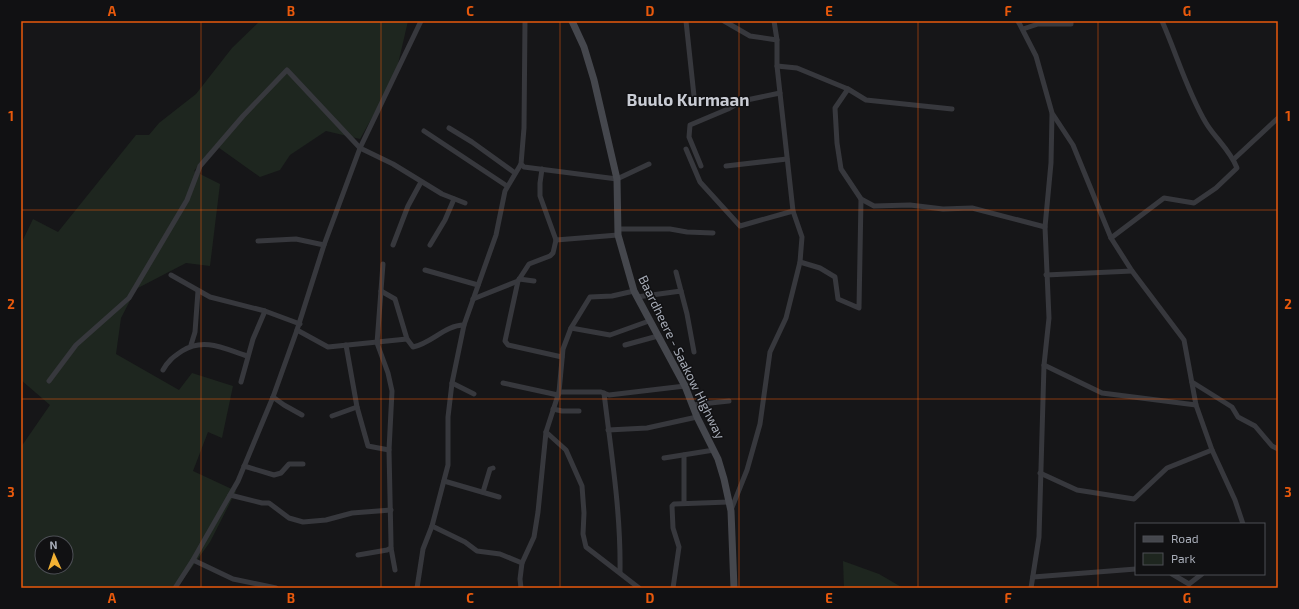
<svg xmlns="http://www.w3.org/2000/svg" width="1299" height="609" font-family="'Exo 2',sans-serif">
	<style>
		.green { fill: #1e261f; fill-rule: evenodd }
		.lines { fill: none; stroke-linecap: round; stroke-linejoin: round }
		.street { stroke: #37383d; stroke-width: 5 }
		.secondary { stroke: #45474d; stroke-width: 7 }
		.grid { fill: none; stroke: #e8590c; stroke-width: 1; stroke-opacity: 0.55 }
		.labels { text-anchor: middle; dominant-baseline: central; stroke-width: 3; stroke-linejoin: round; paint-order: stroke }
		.street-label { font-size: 13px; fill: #a8adb8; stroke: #111113 }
		.district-label { font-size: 17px; font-weight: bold; fill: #c9ccd4; stroke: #111113 }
		.neatline { fill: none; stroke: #e8590c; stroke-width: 1.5 }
		.grid-label { font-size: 13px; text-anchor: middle; font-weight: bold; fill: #e8590c }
	</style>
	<rect width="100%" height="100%" fill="#161618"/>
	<!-- green -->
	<g class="green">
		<path d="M260,21H408L395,77L360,139L326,131L290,155L280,170L260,177L215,145L194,171L220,184L210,266L186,263L136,289L121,318L116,354L179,390L192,373L233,386L222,438L208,432L193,471L236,491L210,542L177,588H21V447L50,405L21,380V244L33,219L58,232L136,135H149L159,123L196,94L232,48ZM42,543H66V567H42Z"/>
		<polygon points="843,561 879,574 903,588 844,588"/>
	</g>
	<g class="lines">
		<!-- street -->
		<g class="street">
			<polyline points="525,21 524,128 521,164 524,167 617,179 649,164"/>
			<polyline points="686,21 694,96"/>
			<polyline points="724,21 750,36 777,40"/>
			<polyline points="1018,21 1036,56 1052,113 1073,145 1111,238 1132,271 1184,340 1196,405 1212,450 1167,468 1134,499 1077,490 1040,473"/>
			<polyline points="1023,29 1038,24 1071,24 1071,21"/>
			<polyline points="777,66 797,68 848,89 866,100 952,109"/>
			<polyline points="449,128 472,142 515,173"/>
			<polyline points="424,131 507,186"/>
			<polyline points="686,149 700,182 740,226 793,211"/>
			<polyline points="1234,159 1278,118"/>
			<polyline points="701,166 689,137 690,125 728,109 742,101 780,93"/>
			<polyline points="726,166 787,159"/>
			<polyline points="861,199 874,206 910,205 943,209 972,208 1045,227"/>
			<polyline points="618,229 670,229 687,232 713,233"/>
			<path d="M1111,238L1164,198L1194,203L1216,188L1237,168C1230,150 1215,138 1206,123C1187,91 1177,55 1162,21"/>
			<polyline points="556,240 618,235"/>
			<polyline points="258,241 296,239 324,245"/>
			<polyline points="393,245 408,206 421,182"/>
			<polyline points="430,245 445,220 454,199"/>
			<polyline points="800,262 820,268 835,277 838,299 859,308 861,199 841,169 837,143 835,108 848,89"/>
			<polyline points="425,270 478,285"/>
			<polyline points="676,272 681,291"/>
			<polyline points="171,275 210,297 265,311 300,324"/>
			<polyline points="1046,275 1132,271"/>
			<polyline points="519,279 534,281"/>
			<polyline points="518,281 505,341 508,345 562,357"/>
			<polyline points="381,291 395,299 407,339"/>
			<polyline points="637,297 681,291 687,314 694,352"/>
			<polyline points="473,299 518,281 529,264 550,256 553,253 556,240 540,196 540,183 542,169"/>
			<polyline points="571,328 610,335 649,321"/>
			<path d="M297,330L328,347L407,339L413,347C432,343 445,325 464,325"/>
			<polyline points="191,345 195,332 198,291"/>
			<polyline points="346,345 357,407 368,446 389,450"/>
			<polyline points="625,345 658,336"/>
			<polyline points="1044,365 1102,393 1196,405"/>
			<path d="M163,370C168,361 173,357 182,351C204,337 225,349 247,356"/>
			<polyline points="49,381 76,345 129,298 187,200 200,166 243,116 287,70 360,148 393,164 442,194 465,203"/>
			<polyline points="241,382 253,339 265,311"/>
			<polyline points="1192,382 1232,407 1238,417 1255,426 1272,446 1278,449"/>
			<polyline points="452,383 474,394"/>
			<polyline points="503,383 558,395"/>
			<polyline points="559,392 601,392 609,395 685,386"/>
			<path d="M604,393C611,452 621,512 620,572"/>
			<polyline points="273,397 284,405 302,415"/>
			<polyline points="692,405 729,401"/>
			<polyline points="553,409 562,411 579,411"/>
			<polyline points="332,416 357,407"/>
			<polyline points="608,430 647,428 697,417"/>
			<polyline points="546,432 566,450 582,486 584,513 583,534 586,547 639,588"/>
			<polyline points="1212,450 1235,500 1243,524"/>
			<polyline points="684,455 684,503"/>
			<polyline points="664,458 714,450"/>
			<polyline points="244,466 274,475 281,473 289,464 303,464"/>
			<polyline points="444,481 499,497"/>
			<polyline points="483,492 490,469 493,468"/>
			<polyline points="230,495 262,503 269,503 289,518 303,522 326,520 352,513 391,510"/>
			<polyline points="731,510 747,470 760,424 770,352 786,318 800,262 802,237 793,211 777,66 777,40 774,21"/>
			<polyline points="432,526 465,542 477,551 500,554 522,563"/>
			<polyline points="391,548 395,570"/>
			<polyline points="358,555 387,550 391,548 391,543 389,450 392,391 388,373 377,343 383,264"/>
			<polyline points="193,560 233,579 276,588"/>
			<polyline points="1172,574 1189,584 1202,574"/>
			<polyline points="1033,577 1136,569"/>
			<polyline points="175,588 193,560 238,481 273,397 297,330 324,245 360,148 421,21"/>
			<polyline points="417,588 423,549 432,526 448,465 448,417 452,383 464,325 496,235 505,191 521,164"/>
			<polyline points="521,588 520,579 522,563 534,537 538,512 546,432 559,392 563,349 571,328 590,297 612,296 634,291"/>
			<polyline points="673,588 679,547 673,528 672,506 674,504 729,502"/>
			<polyline points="1031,588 1039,537 1044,365 1049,318 1045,227 1051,163 1052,114"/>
		</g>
		<!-- secondary -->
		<polyline class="secondary" points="572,21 584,47 594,80 617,179 618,235 634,291 685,386 697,417 718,459 724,479 731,511 734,588"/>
	</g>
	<!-- grid -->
	<path class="grid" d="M201,21V588M381,21V588M560,21V588M739,21V588M918,21V588M1098,21V588M21,210H1278M21,399H1278"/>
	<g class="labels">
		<!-- street labels -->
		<g class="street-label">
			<text transform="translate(682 357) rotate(64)">Baardheere - Saakow Highway</text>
		</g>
		<!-- district labels -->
		<g class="district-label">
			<text x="688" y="99">Buulo Kurmaan</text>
		</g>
	</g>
	<!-- border -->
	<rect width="1299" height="609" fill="none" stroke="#111113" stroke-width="44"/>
	<!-- legend -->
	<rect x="1135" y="523" width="130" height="52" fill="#111113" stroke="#4d4f55"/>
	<rect x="1143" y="536" width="20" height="6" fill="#45474d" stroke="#4d4f55"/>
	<text x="1171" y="543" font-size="12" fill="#a8adb8">Road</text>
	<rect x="1143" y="553" width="20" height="12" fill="#1e261f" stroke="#4d4f55"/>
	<text x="1171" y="563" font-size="12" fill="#a8adb8">Park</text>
	<!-- north arrow -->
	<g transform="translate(54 555) rotate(357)"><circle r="19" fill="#111113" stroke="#4d4f55"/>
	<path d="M0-3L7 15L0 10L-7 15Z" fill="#f2b134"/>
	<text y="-6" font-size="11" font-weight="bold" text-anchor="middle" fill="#a8adb8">N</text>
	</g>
	<rect x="22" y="22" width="1255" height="565" class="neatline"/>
	<g class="grid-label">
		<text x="112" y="16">A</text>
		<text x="291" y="16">B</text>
		<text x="470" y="16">C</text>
		<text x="650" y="16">D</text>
		<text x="829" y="16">E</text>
		<text x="1008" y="16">F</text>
		<text x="1187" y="16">G</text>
		<text x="11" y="121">1</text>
		<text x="1288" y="121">1</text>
		<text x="11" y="309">2</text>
		<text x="1288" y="309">2</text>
		<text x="11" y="497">3</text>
		<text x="1288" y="497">3</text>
		<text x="112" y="603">A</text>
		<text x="291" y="603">B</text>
		<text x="470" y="603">C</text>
		<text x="650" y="603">D</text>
		<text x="829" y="603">E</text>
		<text x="1008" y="603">F</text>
		<text x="1187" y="603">G</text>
	</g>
</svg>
